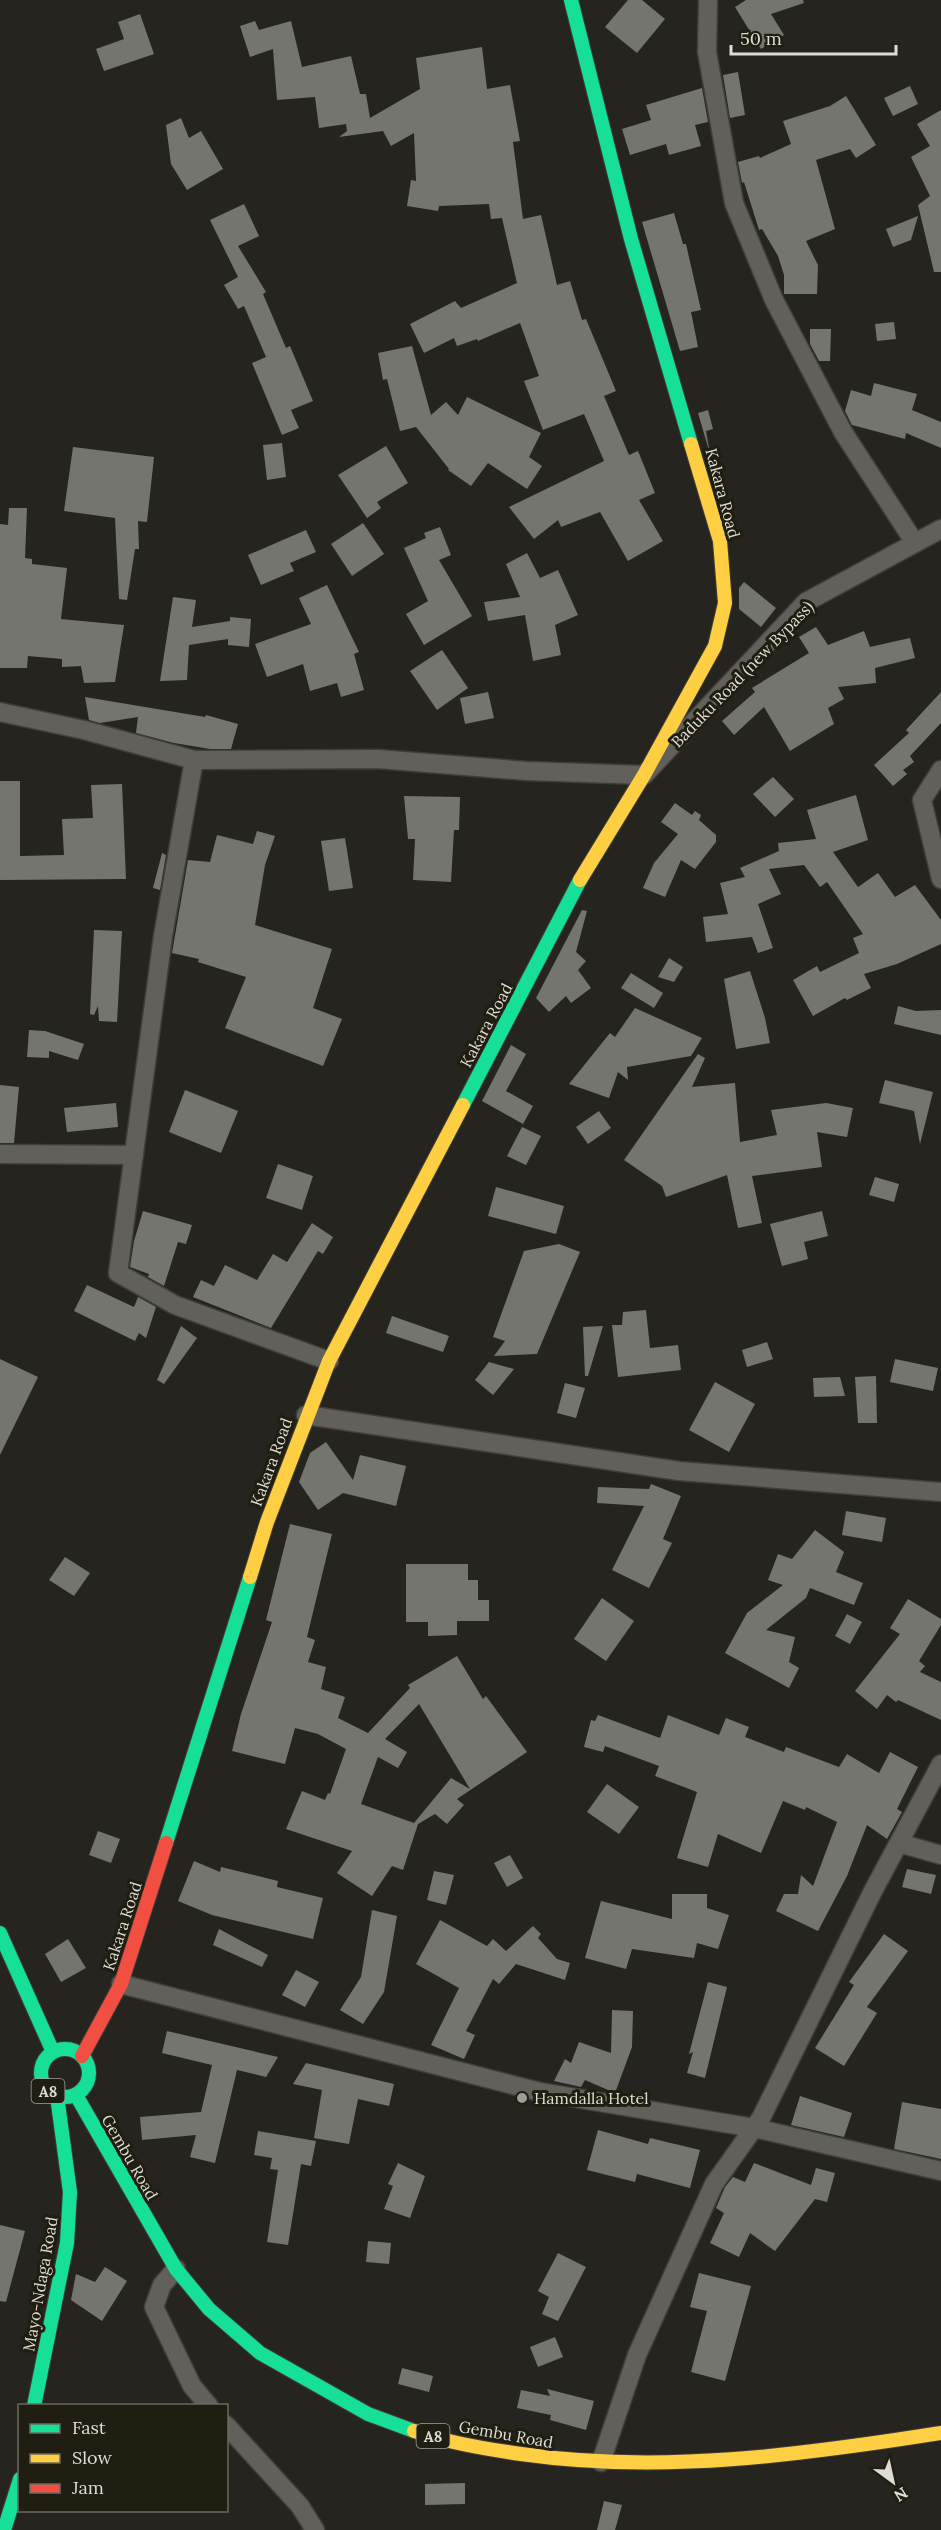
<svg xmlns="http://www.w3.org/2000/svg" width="941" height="2530" font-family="Lora,serif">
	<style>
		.building { fill: #75756f; fill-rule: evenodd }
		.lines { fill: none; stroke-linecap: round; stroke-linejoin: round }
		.street-casing { stroke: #403e39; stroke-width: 21 }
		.fast-casing { stroke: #403e39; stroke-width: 16 }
		.slow-casing { stroke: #403e39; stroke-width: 16 }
		.jam-casing { stroke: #403e39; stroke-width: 16 }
		.street { stroke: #61605a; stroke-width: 18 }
		.fast { stroke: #16e098; stroke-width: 14 }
		.slow { stroke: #ffcf43; stroke-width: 14 }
		.jam { stroke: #f24e42; stroke-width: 14 }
		.poi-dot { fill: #9e9c94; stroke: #201d11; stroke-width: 2 }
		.labels { text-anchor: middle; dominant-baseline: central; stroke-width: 6; stroke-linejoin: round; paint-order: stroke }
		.shield { fill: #201d11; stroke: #a5a39a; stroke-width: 1.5 }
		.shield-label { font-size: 15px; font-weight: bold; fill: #dedcd4 }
		.street-label { font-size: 16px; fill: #dedcd4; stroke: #201d11 }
		.poi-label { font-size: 16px; fill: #dedcd4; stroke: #201d11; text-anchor: start }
	</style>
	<rect width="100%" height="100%" fill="#26241e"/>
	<!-- building -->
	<g class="building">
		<polygon points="628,0 642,0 665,19 637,53 605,27"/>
		<polygon points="746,0 803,0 804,3 771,14 784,35 761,49 735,7"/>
		<polygon points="140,14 154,54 104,71 96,49 124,39 118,22"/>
		<polygon points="255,21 259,30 291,21 302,67 351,56 360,94 366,94 370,118 420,89 416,58 482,47 487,89 510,85 520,141 513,142 523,219 541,215 557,285 570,281 582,320 586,319 616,391 604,396 629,455 638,451 655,493 639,500 663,541 628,561 600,512 561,527 558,520 534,539 509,507 604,461 584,414 543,430 524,381 539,376 520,323 478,341 477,339 457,346 454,338 424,353 410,324 455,301 461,308 517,283 502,218 491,219 489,204 439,206 438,211 407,206 411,180 416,181 414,133 391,146 383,131 339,137 347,131 346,124 319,128 315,97 277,100 273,49 250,57 240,26"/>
		<polygon points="738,72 745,115 730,118 723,75"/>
		<polygon points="910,86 918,104 893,116 884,98"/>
		<polygon points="702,88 708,122 695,125 701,146 669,155 666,144 630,155 622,129 651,120 646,105"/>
		<polygon points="846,96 876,145 856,158 850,149 816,160 835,229 806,241 818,265 817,294 784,294 784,275 778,256 762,229 759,230 744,182 742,183 738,162 759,156 760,158 791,144 783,121 830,106"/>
		<polygon points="941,110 941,272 934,272 918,205 930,196 911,157 930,146 917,124"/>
		<polygon points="181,118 189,138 201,131 223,169 187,190 171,164 166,125"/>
		<polygon points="244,204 259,236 238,246 266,292 263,294 286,348 290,346 313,401 291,410 299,428 282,435 252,363 266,357 244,306 238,309 224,285 238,277 210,220"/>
		<polygon points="674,213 683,244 686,244 701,310 691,312 698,347 680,351 642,222"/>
		<polygon points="918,216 911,240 893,247 886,229"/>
		<polygon points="894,322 896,339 877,341 875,324"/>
		<polygon points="810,329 831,329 830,361 819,361 810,344"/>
		<polygon points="412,346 431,415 446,402 458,415 467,397 541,433 529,457 542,466 527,489 488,463 471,486 448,470 449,469 416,427 400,431 387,379 383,380 378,353"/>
		<polygon points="874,383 917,394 912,410 941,422 941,448 906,433 905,439 852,425 845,411 851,390 871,396"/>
		<polygon points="708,410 713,429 706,431 710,454 698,413"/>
		<polygon points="282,443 286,477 267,480 263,445"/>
		<polygon points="386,446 408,483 377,502 381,508 367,518 338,475"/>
		<polygon points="73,447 154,457 147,522 138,521 139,549 135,549 127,600 119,599 115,518 64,511"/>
		<polygon points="9,508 27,508 25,558 32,559 32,564 67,568 61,619 124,625 115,682 84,683 81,666 62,667 62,659 28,656 27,668 0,668 0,524 8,525"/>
		<polygon points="363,523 384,554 352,576 331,544"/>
		<polygon points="440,527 451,555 439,560 472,616 424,645 406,614 428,601 404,548 426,538 424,533"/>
		<polygon points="306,530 316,552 290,563 294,571 261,585 248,555"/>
		<polygon points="527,553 540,578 558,570 578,615 555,625 561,655 533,661 525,615 488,621 484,602 520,597 506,564"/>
		<polygon points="744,582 776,608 761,627 739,609 739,588"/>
		<polygon points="327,585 359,652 354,654 364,690 341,697 337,683 310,691 303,664 267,677 255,644 311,624 299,598"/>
		<polygon points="173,597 196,600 192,627 230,621 230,617 251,619 249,647 228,645 228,639 189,645 187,680 160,681"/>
		<polygon points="816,627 828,645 864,631 870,647 910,638 915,658 875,668 876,683 838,687 844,699 828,708 834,724 790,751 764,707 734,735 722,721 755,692 752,688 809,653 799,637"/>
		<polygon points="442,650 468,688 437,710 410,671"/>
		<polygon points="488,692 494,718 465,724 460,698"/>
		<polygon points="941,692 941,723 910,756 914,762 903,770 907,774 893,786 874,765 909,733 906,730"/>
		<polygon points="85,697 205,717 206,715 238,724 231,749 210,749 174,743 136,733 138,717 100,723 89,720"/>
		<polygon points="773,777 794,799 775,817 753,794"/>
		<polygon points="0,781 20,781 20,856 64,855 62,819 93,818 91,785 122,784 126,879 0,880"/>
		<polygon points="856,795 868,840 833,852 858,887 878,873 895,897 915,885 941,920 941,944 897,964 864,974 871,988 847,1000 845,998 813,1016 793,980 817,966 820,972 859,953 853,938 863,934 827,882 820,887 804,865 769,869 781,894 758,904 773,948 758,953 752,937 706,942 703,917 728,914 720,883 745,877 740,868 779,851 778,843 816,839 807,810"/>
		<polygon points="404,796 460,797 459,830 454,830 451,882 413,880 415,839 408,839"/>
		<polygon points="675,803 692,815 695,811 701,815 699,820 716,835 716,842 695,869 681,860 665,897 643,888 654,863 678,834 661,822"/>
		<polygon points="257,831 275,836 265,865 255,925 332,949 313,1008 342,1019 323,1066 225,1028 246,977 198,962 199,959 172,953 188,860 210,862 217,835 253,844"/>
		<polygon points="345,838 353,888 329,891 321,841"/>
		<polygon points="162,853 166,855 160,890 153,888"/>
		<polygon points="582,910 587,911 576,952 586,961 578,970 591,988 571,1003 566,996 549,1012 536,998"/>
		<polygon points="94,930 122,931 117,1022 99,1021 98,1006 94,1015 90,1014"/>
		<polygon points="669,958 683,967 674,982 658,977"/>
		<polygon points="750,971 765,1018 770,1043 736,1049 724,979"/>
		<polygon points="631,973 663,993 654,1008 621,988"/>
		<polygon points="898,1006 916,1011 941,1010 941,1035 894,1024"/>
		<polygon points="635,1008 702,1038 691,1056 627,1067 628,1080 618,1072 609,1098 569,1084 610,1033 615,1037"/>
		<polygon points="29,1030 45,1031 84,1044 78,1060 49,1051 49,1058 27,1057"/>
		<polygon points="511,1045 526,1054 506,1091 533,1106 523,1124 482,1101"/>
		<polygon points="698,1054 705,1058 692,1087 735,1083 740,1142 777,1135 771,1110 826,1103 853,1108 847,1137 817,1132 822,1167 752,1176 762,1223 738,1228 727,1175 666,1197 662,1186 624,1160"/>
		<polygon points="885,1080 933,1092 920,1144 914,1111 879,1103"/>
		<polygon points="0,1085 19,1087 14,1143 0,1143"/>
		<polygon points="185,1090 238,1111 221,1153 169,1132"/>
		<polygon points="116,1103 118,1127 67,1132 64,1108"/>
		<polygon points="599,1111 611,1128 588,1144 576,1127"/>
		<polygon points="522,1127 541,1136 526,1165 507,1156"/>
		<polygon points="278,1164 313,1176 302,1210 266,1198"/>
		<polygon points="875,1177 899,1184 894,1202 869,1195"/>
		<polygon points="496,1187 564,1206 556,1234 488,1216"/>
		<polygon points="143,1211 192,1225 186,1244 178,1242 164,1286 148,1277 149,1274 130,1267 134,1241"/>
		<polygon points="822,1211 828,1236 804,1242 808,1259 782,1266 770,1224"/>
		<polygon points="312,1223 333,1237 323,1254 318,1251 271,1328 193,1297 201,1280 214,1286 225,1265 257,1280 273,1254 287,1262"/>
		<polygon points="559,1244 580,1252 537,1354 494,1356 505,1341 493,1337 524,1251"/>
		<polygon points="87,1285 134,1307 138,1297 156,1307 146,1338 139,1333 135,1341 74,1311"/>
		<polygon points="646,1310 650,1348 678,1345 681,1370 618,1377 612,1325 622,1325 623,1312"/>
		<polygon points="392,1316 449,1336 443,1352 386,1333"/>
		<polygon points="181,1326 197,1338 164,1384 157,1380"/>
		<polygon points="603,1326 588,1376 585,1376 583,1327"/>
		<polygon points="767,1342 773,1359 747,1367 742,1350"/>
		<polygon points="0,1359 38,1377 0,1455"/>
		<polygon points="895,1359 938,1368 933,1391 890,1382"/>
		<polygon points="489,1362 514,1369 493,1395 475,1380"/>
		<polygon points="876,1376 877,1423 858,1423 855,1377"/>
		<polygon points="840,1377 845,1396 814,1397 813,1378"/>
		<polygon points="715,1382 755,1404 729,1452 689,1430"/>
		<polygon points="565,1383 585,1388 576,1418 557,1413"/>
		<polygon points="326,1442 353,1480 360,1455 406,1466 396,1506 343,1493 318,1510 299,1482 310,1453"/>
		<polygon points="651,1484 681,1496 663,1539 672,1543 649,1588 612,1570 644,1506 597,1503 598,1487 649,1489"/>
		<polygon points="846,1511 886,1518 882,1542 842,1535"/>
		<path d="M290,1524L332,1534L307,1637L315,1640L308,1662L326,1667L321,1689L345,1697L338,1718L368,1733L410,1688L408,1685L457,1656L483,1699L486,1696L527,1752L457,1799L464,1805L447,1824L435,1814L418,1824L403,1870L392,1866L372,1896L337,1873L352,1851L286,1829L302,1791L325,1800L328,1793L330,1794L346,1749L318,1734L295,1728L285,1764L232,1751L241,1714L272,1622L266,1620ZM419,1704L470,1789L451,1778L414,1823L361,1804L378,1757L398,1768L407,1752L385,1739Z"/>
		<polygon points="815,1530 844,1552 836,1572 863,1583 854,1605 810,1588 806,1598 766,1630 795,1637 789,1662 799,1668 789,1688 725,1653 747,1613 783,1585 768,1580 778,1554 792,1559"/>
		<polygon points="65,1557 90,1573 74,1596 49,1580"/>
		<polygon points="406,1564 468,1564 468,1580 478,1580 478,1600 489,1600 489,1621 457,1621 457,1635 428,1636 428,1622 406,1622"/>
		<polygon points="602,1598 634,1621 606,1661 574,1639"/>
		<polygon points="908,1599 941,1619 941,1625 919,1661 925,1666 920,1672 941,1682 941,1720 898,1700 896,1702 887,1695 877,1709 855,1691 900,1634 890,1628"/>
		<polygon points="847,1614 862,1622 850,1644 835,1636"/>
		<polygon points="598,1715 660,1738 668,1715 719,1735 726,1718 749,1727 745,1737 784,1752 786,1747 839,1767 847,1754 879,1773 890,1752 918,1767 897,1809 902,1812 887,1839 867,1825 847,1876 818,1931 776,1911 784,1894 798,1894 801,1875 813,1886 837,1822 806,1807 805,1810 783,1801 761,1853 718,1834 708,1867 677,1858 697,1792 655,1776 659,1766 605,1746 603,1752 584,1747 591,1720 595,1721"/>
		<polygon points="607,1784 639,1807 619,1834 587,1812"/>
		<polygon points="98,1831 120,1839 111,1863 89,1855"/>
		<polygon points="510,1855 523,1878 507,1887 494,1863"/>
		<polygon points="194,1861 220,1872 221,1867 278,1881 277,1887 323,1898 313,1939 212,1915 178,1901"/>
		<polygon points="907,1869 936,1875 931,1894 902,1887"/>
		<polygon points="434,1871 454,1875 446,1905 427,1900"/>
		<polygon points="672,1894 707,1894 707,1908 729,1915 718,1949 697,1943 694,1958 632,1949 626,1969 585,1958 601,1901 672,1919"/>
		<polygon points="372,1910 397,1916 384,1992 363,2024 340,2010 361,1977"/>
		<polygon points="440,1920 487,1946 493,1939 506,1951 533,1926 541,1934 538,1938 557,1959 570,1963 565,1980 516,1964 499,1984 493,1979 466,2031 475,2035 464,2059 431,2045 459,1988 416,1964"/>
		<polygon points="219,1929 268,1955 262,1967 213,1945"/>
		<polygon points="884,1934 908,1951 867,2007 877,2013 844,2066 815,2048 854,1985 849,1982"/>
		<polygon points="68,1939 86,1968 61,1982 45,1954"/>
		<polygon points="296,1970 319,1982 305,2007 282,1995"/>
		<polygon points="708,1982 727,1987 705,2078 687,2073 693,2052 689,2054"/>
		<polygon points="612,2010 633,2011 632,2047 615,2093 585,2080 581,2087 554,2081 565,2059 571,2063 579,2042 611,2053"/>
		<polygon points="167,2031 278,2057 266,2077 237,2070 215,2163 190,2157 196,2135 142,2140 140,2117 201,2112 212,2065 162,2053"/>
		<polygon points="306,2063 394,2084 389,2106 358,2099 349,2144 314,2138 322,2090 293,2084"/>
		<polygon points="800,2096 852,2113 844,2137 791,2125"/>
		<polygon points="902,2102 941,2109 941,2159 894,2149"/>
		<polygon points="598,2130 648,2144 650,2138 700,2150 690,2188 637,2174 635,2182 587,2170"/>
		<polygon points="258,2131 316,2141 311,2166 301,2164 288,2245 267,2242 278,2170 270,2169 272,2158 254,2155"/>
		<polygon points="398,2163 425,2176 410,2218 384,2209 393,2186 388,2184"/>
		<polygon points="754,2163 811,2185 816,2168 835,2173 827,2202 815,2199 775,2251 750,2233 739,2257 710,2243 724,2213 716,2208 725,2187 733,2177 745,2182"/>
		<polygon points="0,2225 25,2231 6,2302 0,2301"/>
		<polygon points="368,2241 391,2243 389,2264 366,2262"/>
		<polygon points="558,2253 586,2267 558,2321 542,2314 549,2297 538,2291"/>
		<polygon points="105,2267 127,2281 102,2321 71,2300 76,2274 95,2282"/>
		<polygon points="699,2273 751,2286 725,2381 691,2372 707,2311 690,2307"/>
		<polygon points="555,2337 563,2357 538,2367 530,2347"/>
		<polygon points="402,2368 433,2376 429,2392 398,2384"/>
		<polygon points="547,2389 594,2401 586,2430 550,2420 551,2415 517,2408 521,2390 550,2396"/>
		<polygon points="465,2483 465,2504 425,2505 425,2484"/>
		<polygon points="604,2501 622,2505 615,2530 597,2530"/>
	</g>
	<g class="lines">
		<!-- street casing -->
		<g class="street-casing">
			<g id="street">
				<polyline points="708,0 707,52 734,203 774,300 843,432 915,543"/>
				<polyline points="0,712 84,730 194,760 378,759 527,771 644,775 806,602 941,529"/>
				<polyline points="194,760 163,936 118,1273 175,1305 329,1361"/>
				<polyline points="941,770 922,800 941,879"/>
				<polyline points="0,1154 134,1155"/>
				<polyline points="306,1415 679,1471 941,1492"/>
				<polyline points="899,1843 941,1855"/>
				<polyline points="121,1984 540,2092 754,2128 941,2171"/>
				<polyline points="176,2269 162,2285 154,2307 192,2386 209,2406"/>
				<polyline points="226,2425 300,2506 315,2530"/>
				<polyline points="601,2462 637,2355 714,2184 761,2118 873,1891 941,1764"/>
			</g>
		</g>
		<!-- fast casing -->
		<g class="fast-casing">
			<g id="fast">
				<polyline points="571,0 631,239 691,444"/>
				<polyline points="463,1105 580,880"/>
				<polyline points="166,1843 250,1577"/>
				<polyline points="0,1933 53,2052"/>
				<circle cx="65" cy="2073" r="24"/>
				<polyline points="76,2095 176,2269 209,2309 260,2353 368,2414 414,2431"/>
				<polyline points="34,2406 67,2243 70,2192 57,2096"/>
				<polyline points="4,2530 20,2479"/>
			</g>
		</g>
		<!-- slow casing -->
		<g class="slow-casing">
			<g id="slow">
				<polyline points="580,880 644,775 715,646 725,603 720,541 691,444"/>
				<polyline points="250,1577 267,1522 329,1361 463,1105"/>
				<path d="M414,2431C448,2443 485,2449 521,2454C661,2474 802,2455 941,2433"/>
			</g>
		</g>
		<!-- jam casing -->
		<g class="jam-casing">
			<polyline id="jam" points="82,2056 121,1984 166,1843"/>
		</g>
		<!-- street -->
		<use href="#street" class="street"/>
		<!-- fast -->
		<use href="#fast" class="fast"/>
		<!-- slow -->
		<use href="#slow" class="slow"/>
		<!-- jam -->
		<use href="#jam" class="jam"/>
	</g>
	<!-- markers -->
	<circle class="poi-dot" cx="522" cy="2098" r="6"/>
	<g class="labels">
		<!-- shield labels -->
		<g class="shield">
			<rect x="31.5" y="2079" width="33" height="24" rx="4.5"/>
			<rect x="416.5" y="2424" width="33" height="24" rx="4.5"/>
		</g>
		<g class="shield-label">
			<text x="48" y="2091">A8</text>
			<text x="433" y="2436">A8</text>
		</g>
		<!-- street labels -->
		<g class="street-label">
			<text transform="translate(723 493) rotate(75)">Kakara Road</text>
			<text transform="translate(742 674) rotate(-46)">Baduku Road (new Bypass)</text>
			<text transform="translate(486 1025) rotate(-62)">Kakara Road</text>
			<text transform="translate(271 1462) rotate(-70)">Kakara Road</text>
			<text transform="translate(122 1926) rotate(-72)">Kakara Road</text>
			<text transform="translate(130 2157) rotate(60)">Gembu Road</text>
			<text transform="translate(40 2284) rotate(-80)">Mayo-Ndaga Road</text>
			<text transform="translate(506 2434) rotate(10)">Gembu Road</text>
		</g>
		<!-- poi labels -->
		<g class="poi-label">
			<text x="534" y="2098">Hamdalla Hotel</text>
		</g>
	</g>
	<!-- legend -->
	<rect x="18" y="2404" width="210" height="108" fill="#201d11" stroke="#6c695f" stroke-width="1.5"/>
	<rect x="30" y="2424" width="30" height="9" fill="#16e098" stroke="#6c695f" stroke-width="1.5"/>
	<text x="72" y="2434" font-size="18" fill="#dedcd4">Fast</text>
	<rect x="30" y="2454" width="30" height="9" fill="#ffcf43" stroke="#6c695f" stroke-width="1.5"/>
	<text x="72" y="2464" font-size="18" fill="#dedcd4">Slow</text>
	<rect x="30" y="2484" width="30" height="9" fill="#f24e42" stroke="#6c695f" stroke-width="1.5"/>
	<text x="72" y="2494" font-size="18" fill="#dedcd4">Jam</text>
	<!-- north arrow -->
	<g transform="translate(893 2482) rotate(147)" stroke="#201d11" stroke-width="4.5" paint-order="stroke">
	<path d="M0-4.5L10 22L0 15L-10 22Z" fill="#dedcd4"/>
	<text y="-9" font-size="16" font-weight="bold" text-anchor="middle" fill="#dedcd4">N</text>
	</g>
	<!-- scale -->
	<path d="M731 45v9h165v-9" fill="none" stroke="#dedcd4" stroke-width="3"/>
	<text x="740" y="45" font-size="18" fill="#dedcd4" stroke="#201d11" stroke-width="4.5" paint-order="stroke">50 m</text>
</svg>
